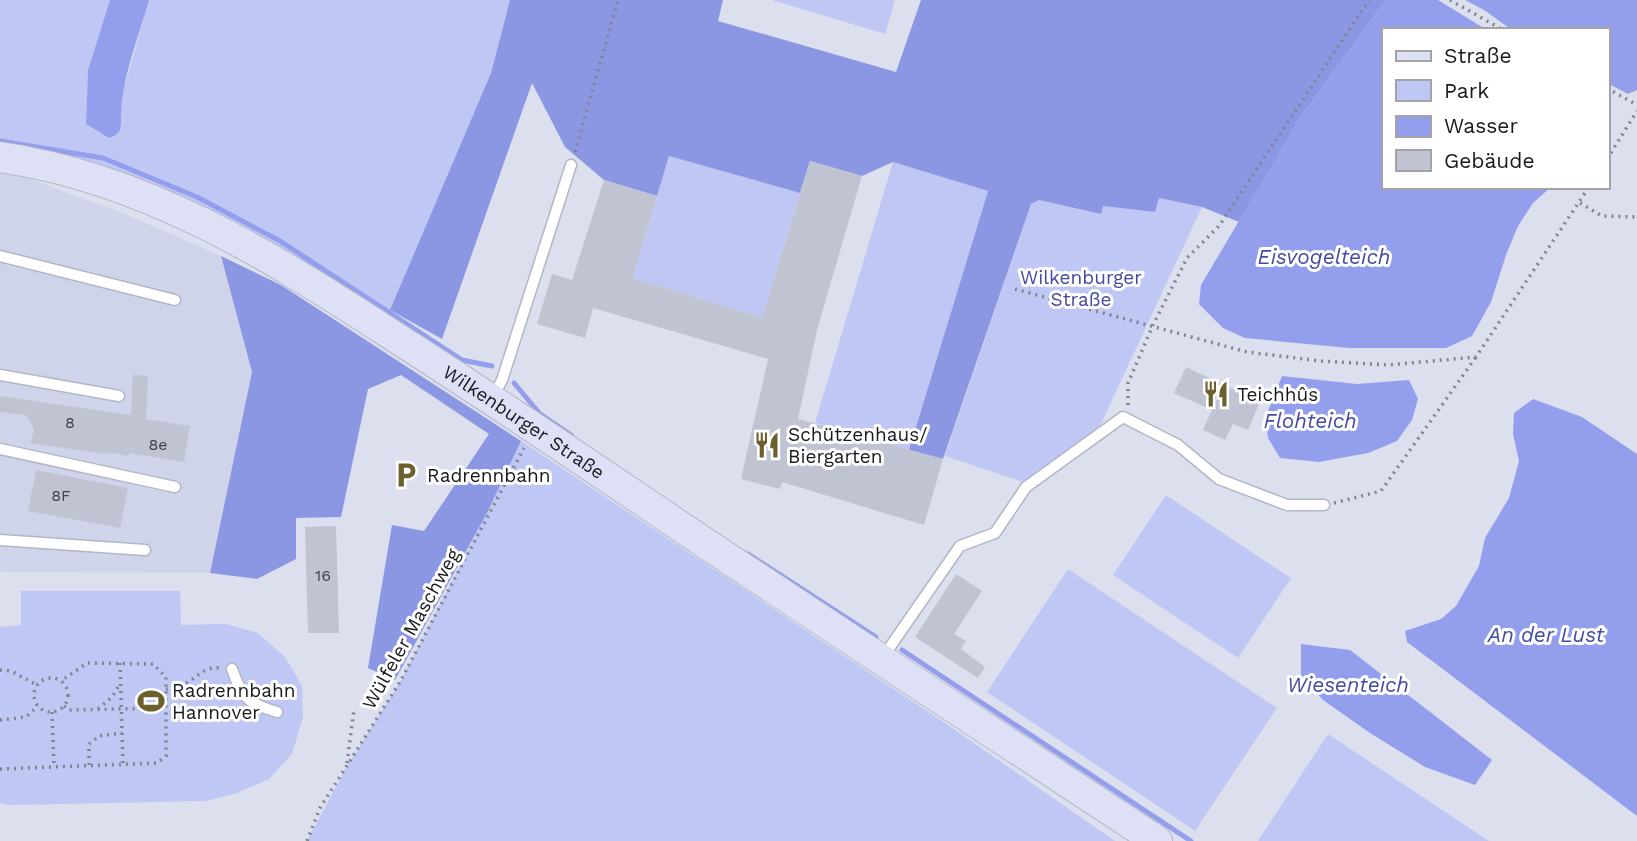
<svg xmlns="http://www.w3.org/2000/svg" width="1637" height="841" font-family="'Work Sans',sans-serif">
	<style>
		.built { fill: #d0d4ea }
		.green { fill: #bfc7f4 }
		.forest { fill: #8c97e4 }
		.water { fill: #939fec }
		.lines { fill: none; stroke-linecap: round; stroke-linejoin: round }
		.stream { stroke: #939fec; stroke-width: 5 }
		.building { fill: #c0c3d2 }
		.lane-casing { stroke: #b3b6c4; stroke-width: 13 }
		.secondary-casing { stroke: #b3b6c4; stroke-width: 32 }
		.path { stroke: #81838d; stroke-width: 3.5; stroke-dasharray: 2 5; stroke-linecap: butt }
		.lane { stroke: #fff; stroke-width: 10 }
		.secondary { stroke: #dee1f5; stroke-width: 30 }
		.labels { text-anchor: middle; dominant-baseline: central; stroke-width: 6; stroke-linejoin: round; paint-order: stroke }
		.number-label { font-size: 16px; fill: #42444b }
		.park-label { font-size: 19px; fill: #4348a2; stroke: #fff }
		.poi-label { font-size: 19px; fill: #18191e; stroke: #fff; text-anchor: start }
		.street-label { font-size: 19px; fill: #18191e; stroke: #fff }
		.water-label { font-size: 21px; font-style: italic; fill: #454aa4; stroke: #fff }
	</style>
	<rect width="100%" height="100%" fill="#dcdfee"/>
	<!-- built -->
	<polygon class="built" points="0,168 125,214 221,256 252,372 210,573 0,572"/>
	<!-- green -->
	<g class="green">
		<polygon points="0,0 110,0 88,70 86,124 109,138 121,128 121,99 149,0 510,0 491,73 390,310 379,326 280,263 0,157"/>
		<polygon points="772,0 895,0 885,34"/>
		<polygon points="669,156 800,193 762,318 633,278"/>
		<polygon points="893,162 988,191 909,450 815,423"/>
		<polygon points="1159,198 1202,207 1100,426 1023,482 945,456 1031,204 1039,200 1100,214 1103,206 1155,212"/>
		<polygon points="521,441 942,721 1115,841 307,841 347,766 400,682 486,515"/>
		<polygon points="1166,495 1291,578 1238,658 1113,575"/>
		<polygon points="1068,569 1277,708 1195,831 987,692"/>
		<polygon points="21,591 180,591 181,625 226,624 258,633 285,657 302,686 303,717 292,754 269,779 237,793 206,801 10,805 0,803 0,627 21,625"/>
		<polygon points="1328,734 1489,841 1258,841"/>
	</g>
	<!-- forest -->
	<g class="forest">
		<polygon points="510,0 723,0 718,21 896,72 921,0 1386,0 1300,118 1239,222 1202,207 1159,198 1155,212 1103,206 1101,214 1039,200 1031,204 943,459 909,450 988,191 893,162 862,176 810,161 800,193 669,156 657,196 604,180 565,147 532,83 442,339 390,310 491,73"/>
		<polygon points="221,256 281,285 521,441 486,515 395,680 368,668 392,525 424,531 489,434 401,375 368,389 341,517 296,518 296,559 257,579 210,573 252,372"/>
	</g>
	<!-- water -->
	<g class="water">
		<path d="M110,0H149C138,40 120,81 121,123C121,132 117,135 109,138L86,124L88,70Z"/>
		<polygon points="1386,0 1438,0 1487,30 1383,30 1383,187 1551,187 1533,203 1518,226 1506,255 1491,302 1472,336 1446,348 1349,348 1245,338 1223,328 1199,304 1201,285 1300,118"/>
		<polygon points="1465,0 1637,0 1637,90 1628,94 1607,83 1607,30 1512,30 1484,10"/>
		<polygon points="1282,376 1357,384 1409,380 1418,399 1412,420 1397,441 1368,453 1319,462 1280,458 1268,438 1266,416"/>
		<polygon points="1533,399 1582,417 1637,454 1637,816 1407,642 1405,631 1441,619 1456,606 1479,566 1485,538 1509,498 1519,461 1513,434 1514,413"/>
		<polygon points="1301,644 1350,650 1492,760 1475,785 1425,767 1370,733 1323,700 1301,676"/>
	</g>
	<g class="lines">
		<!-- stream -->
		<g class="stream">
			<polyline points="0,141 103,158 197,197 280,241 462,360 492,366"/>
			<polyline points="514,383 540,414 571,435"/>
			<polyline points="748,554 876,637"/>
			<polyline points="902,650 1191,841"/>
		</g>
	</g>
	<!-- building -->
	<g class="building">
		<polygon points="810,161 862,176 817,330 798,419 943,459 924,525 782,482 780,489 741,479 768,359 593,308 585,338 537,324 552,274 572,280 604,180 657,196 633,278 762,318"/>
		<polygon points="1186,367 1260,402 1248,430 1233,424 1225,440 1203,430 1212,410 1174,393"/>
		<polygon points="133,375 148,376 146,419 190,426 184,462 129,453 129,456 105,452 105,454 31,443 34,429 26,415 0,412 0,396 131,415"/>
		<polygon points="36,470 128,488 120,528 28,511"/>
		<polygon points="336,526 339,633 308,633 305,527"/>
		<polygon points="956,574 982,591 954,634 966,641 961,649 985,667 978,678 915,637"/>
	</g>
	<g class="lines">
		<!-- lane casing -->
		<g class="lane-casing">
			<g id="lane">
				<polyline points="0,256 175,300"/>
				<polyline points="0,375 119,396"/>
				<polyline points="493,397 502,380 571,165"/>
				<polyline points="0,449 175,487"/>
				<polyline points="0,540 145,550"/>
				<polyline points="883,657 960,546 995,533 1026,487 1123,417 1178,445 1219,479 1287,505 1324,505"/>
				<path d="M232,669C242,698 247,703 277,712"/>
			</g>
		</g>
		<!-- secondary casing -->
		<g class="secondary-casing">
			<g id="secondary">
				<path id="s1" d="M0,157C146,178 271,256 392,335C478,390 563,447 647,504C816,618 987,729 1157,841"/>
			</g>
		</g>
		<!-- path -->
		<g class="path">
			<polyline points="1450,0 1503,30"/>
			<polyline points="1607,88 1637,105"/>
			<polyline points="575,152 618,0"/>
			<polyline points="1607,159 1637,111"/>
			<polyline points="1580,203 1602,216 1637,217"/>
			<polyline points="1015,289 1247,352 1321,361 1388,365 1476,357 1589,187"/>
			<polyline points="1128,405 1128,383 1153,325 1187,258 1219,226 1369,0"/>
			<polyline points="1334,503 1381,491 1476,357"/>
			<polyline points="120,663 123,765"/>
			<polyline points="0,670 11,671 37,685"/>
			<circle cx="51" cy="695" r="17"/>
			<path d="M166,689C171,688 179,688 183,685C197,678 204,666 220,668"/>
			<polyline points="64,706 69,710 166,708"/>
			<polyline points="98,709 112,697 120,684"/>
			<polyline points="52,712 54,767"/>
			<polyline points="0,720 26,717 38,706"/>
			<polyline points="347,763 354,710"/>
			<polyline points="89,765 89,744 99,736 122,733"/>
			<polyline points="0,769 157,763 166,756 166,677 153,664 87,663 61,681"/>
			<polyline points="307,841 320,808 400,682 524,448"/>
		</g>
		<!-- lane -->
		<use href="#lane" class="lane"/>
		<!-- secondary -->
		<use href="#secondary" class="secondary"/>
	</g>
	<!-- icons -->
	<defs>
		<g id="restaurant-bare" transform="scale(2.1)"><path d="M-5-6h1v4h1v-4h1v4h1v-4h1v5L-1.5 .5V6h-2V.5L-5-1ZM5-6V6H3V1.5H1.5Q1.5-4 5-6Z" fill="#6c602d" stroke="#fff" stroke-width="2.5" paint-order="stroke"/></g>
		<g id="parking-bare" transform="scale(2.1)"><path d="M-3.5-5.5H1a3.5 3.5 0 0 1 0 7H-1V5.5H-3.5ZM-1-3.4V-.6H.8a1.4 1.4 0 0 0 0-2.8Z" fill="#6c602d" stroke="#fff" stroke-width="2.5" paint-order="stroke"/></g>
		<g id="stadium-bare" transform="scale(2.1)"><path d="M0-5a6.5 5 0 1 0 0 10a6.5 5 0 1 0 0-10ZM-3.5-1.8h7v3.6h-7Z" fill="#6c602d" stroke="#fff" stroke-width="2.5" paint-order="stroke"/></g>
	</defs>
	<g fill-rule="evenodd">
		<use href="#restaurant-bare" x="1216" y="394"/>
		<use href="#restaurant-bare" x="767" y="445"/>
		<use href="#parking-bare" x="406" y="475"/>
		<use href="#stadium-bare" x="151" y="701"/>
	</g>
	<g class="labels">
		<!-- number labels -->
		<g class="number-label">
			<text x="70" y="422">8</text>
			<text x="158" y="444">8e</text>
			<text x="61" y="495">8F</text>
			<text x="323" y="575">16</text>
		</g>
		<!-- park labels -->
		<g class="park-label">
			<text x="1081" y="277">Wilkenburger<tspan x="1081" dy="22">Straße</tspan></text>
		</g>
		<!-- poi labels -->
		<g class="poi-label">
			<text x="1237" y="394">Teichhûs</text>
			<text x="788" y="434">Schützenhaus/<tspan x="788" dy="22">Biergarten</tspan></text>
			<text x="427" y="475">Radrennbahn</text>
			<text x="172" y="690">Radrennbahn<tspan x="172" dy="22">Hannover</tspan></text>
		</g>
		<!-- street labels -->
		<g class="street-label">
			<text stroke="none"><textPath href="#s1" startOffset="592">Wilkenburger Straße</textPath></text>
			<text transform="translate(411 629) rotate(-61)">Wülfeler Maschweg</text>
		</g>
		<!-- water labels -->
		<g class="water-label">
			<text x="1324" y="256">Eisvogelteich</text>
			<text x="1310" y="420">Flohteich</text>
			<text x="1546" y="634">An der Lust</text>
			<text x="1348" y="684">Wiesenteich</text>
		</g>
	</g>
	<!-- legend -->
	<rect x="1382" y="28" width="228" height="161" fill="#ffffff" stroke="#a3a3a5" stroke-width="2"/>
	<rect x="1396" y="51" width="35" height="10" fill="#dee1f5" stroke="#a3a3a5" stroke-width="2"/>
	<text x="1444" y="63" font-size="21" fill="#18191e">Straße</text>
	<rect x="1396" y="80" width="35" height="21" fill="#bfc7f4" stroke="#a3a3a5" stroke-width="2"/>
	<text x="1444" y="98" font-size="21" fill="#18191e">Park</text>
	<rect x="1396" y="116" width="35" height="21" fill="#939fec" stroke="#a3a3a5" stroke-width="2"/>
	<text x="1444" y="133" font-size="21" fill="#18191e">Wasser</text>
	<rect x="1396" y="150" width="35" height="21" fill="#c0c3d2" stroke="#a3a3a5" stroke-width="2"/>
	<text x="1444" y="168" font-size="21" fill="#18191e">Gebäude</text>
</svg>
